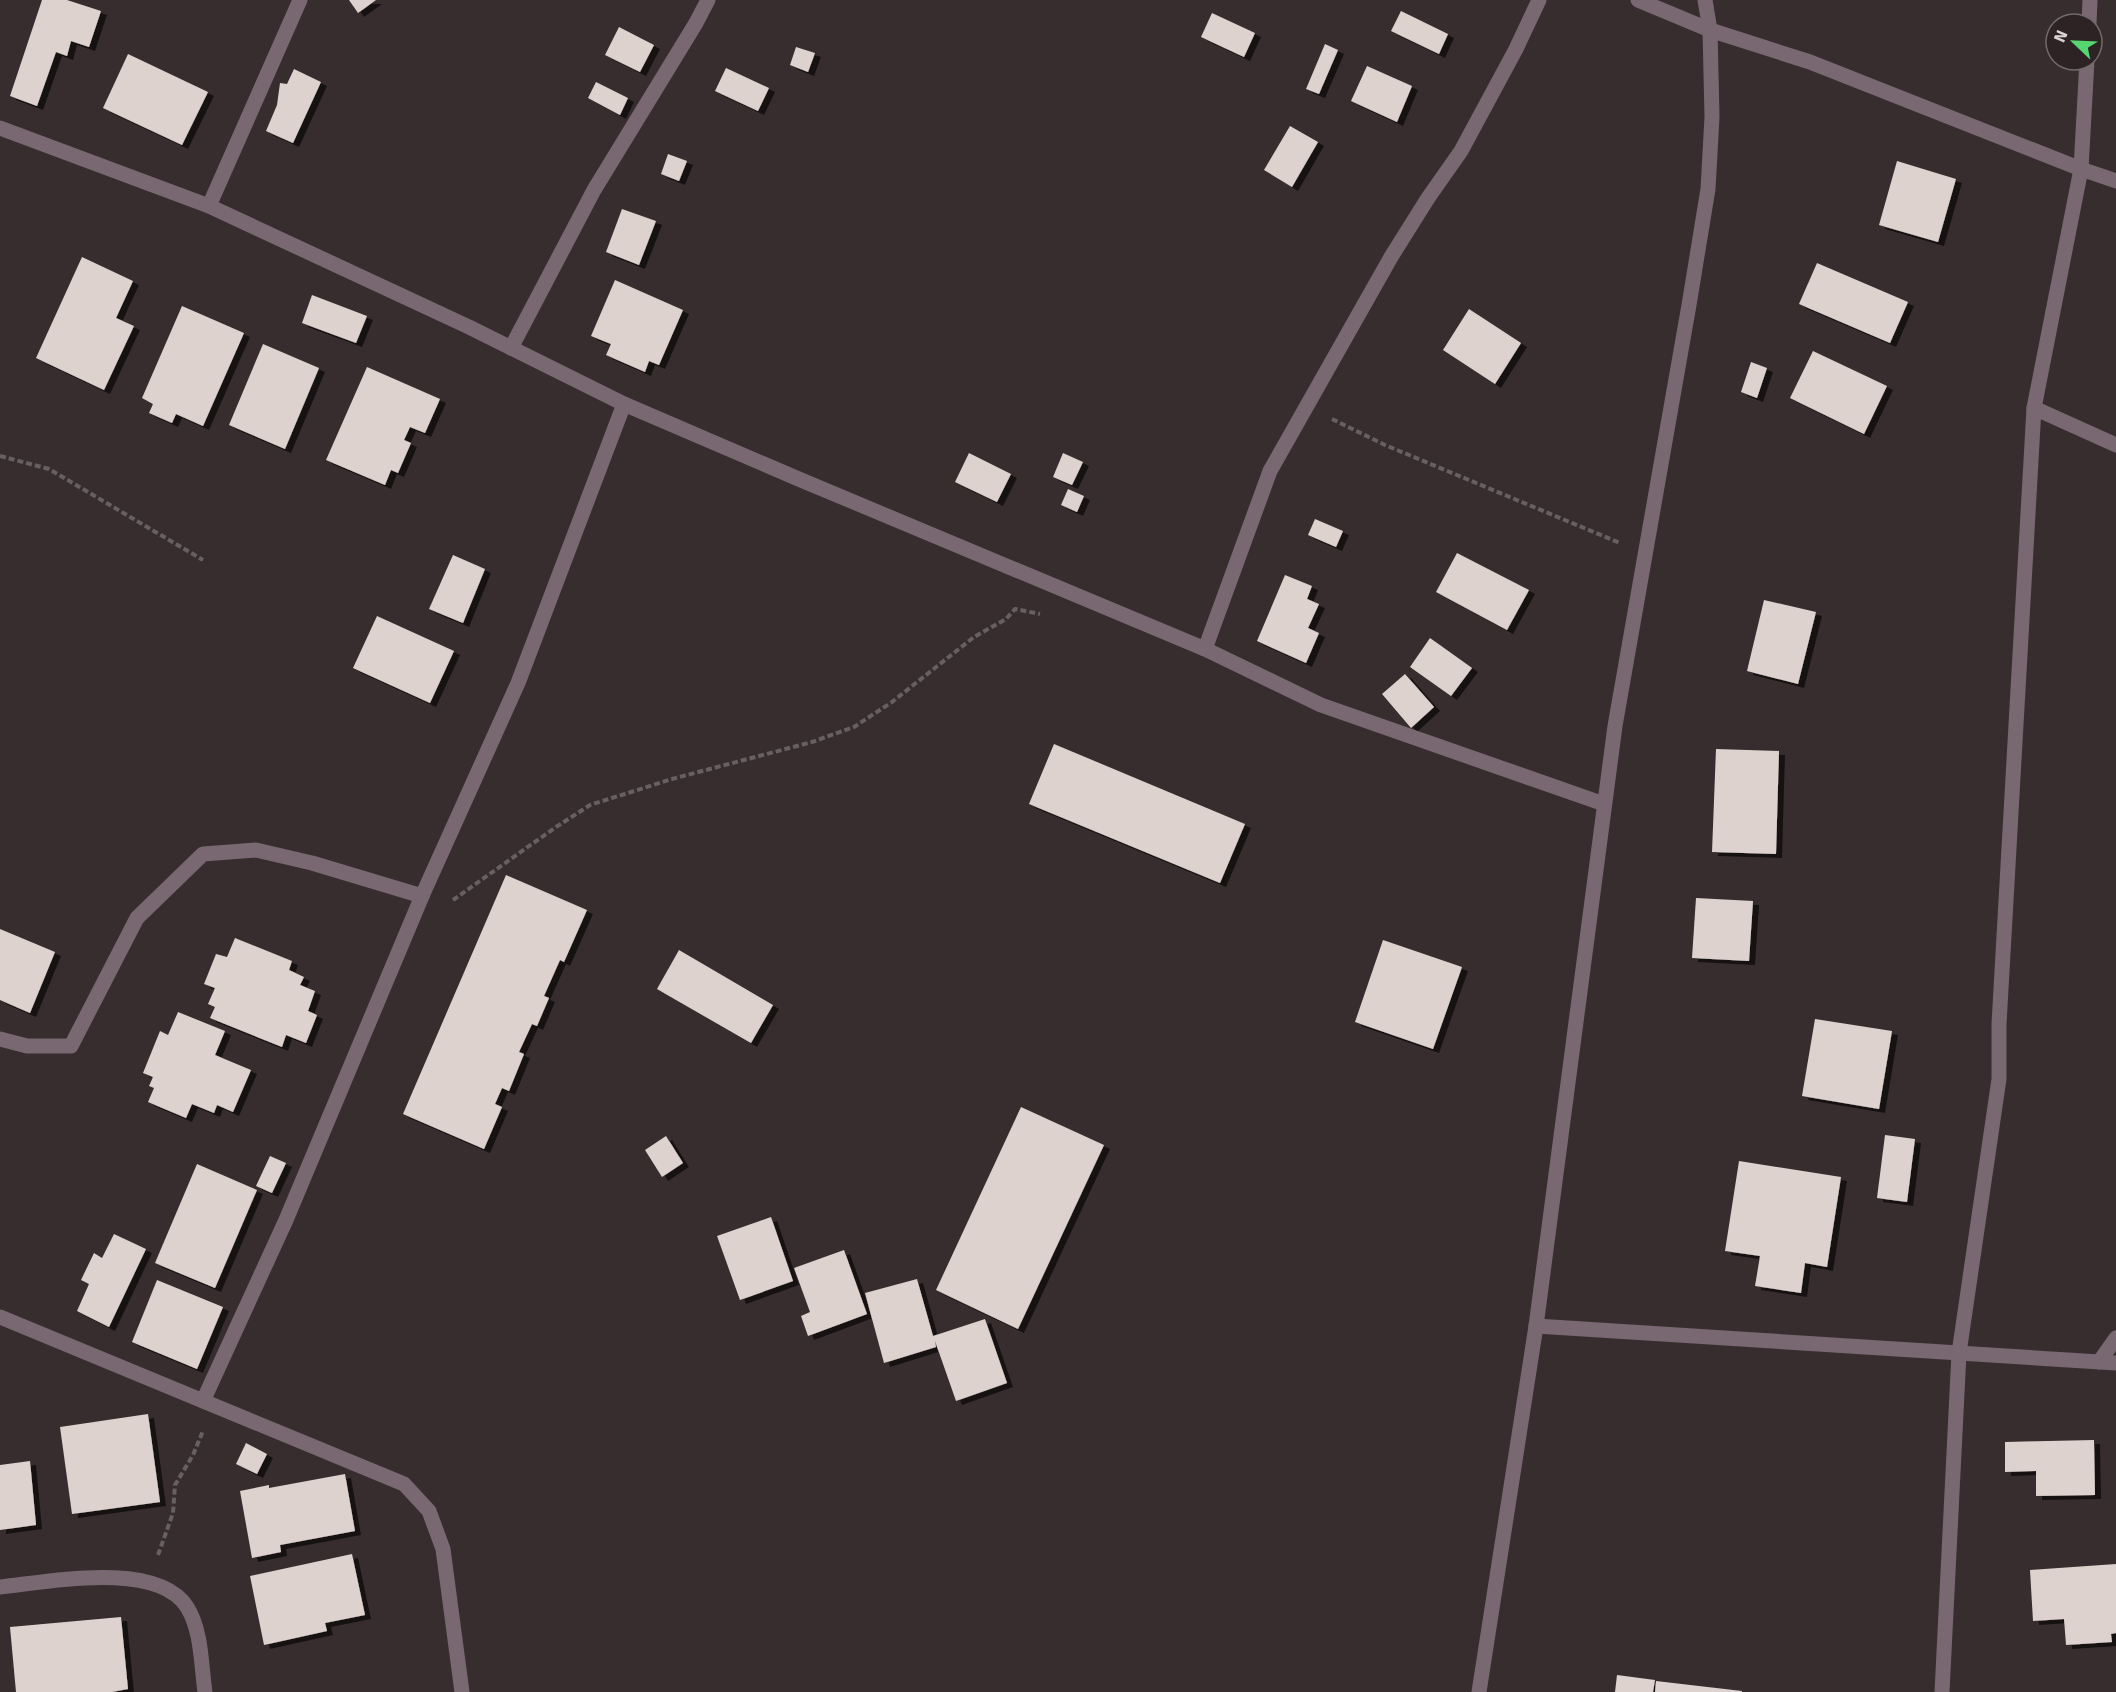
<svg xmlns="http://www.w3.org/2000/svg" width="2116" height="1692" font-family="Signika,sans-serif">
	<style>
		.building { fill: #ded2ce; filter: url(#shadow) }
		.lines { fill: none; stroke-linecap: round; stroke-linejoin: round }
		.path { stroke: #686060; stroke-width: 4; stroke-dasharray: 6 3; stroke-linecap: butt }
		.minor { stroke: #796871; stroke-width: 15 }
	</style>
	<defs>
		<filter id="shadow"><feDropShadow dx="6" dy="4" stdDeviation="0" flood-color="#0009"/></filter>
	</defs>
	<rect width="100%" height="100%" fill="#372d2e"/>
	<!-- building -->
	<g class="building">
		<polygon points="42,0 67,0 101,11 89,47 71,41 67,56 56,52 37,106 10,96"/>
		<polygon points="349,0 376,0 358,13"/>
		<polygon points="1401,11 1448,34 1439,54 1391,31"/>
		<polygon points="1212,13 1255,33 1244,57 1201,37"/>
		<polygon points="619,27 654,45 640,72 605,55"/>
		<polygon points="1325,44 1338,50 1319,94 1306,89"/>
		<polygon points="796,47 815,53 808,72 790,65"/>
		<polygon points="128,54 208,92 182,145 103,108"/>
		<polygon points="1367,66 1412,86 1397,122 1351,101"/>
		<polygon points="726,68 769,88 758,111 715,91"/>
		<polygon points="294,69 321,82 293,143 266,131 277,105 280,83 287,84"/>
		<polygon points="596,82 628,98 620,115 588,98"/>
		<polygon points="1290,126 1318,142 1292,187 1264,170"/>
		<polygon points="668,154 687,161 679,181 661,174"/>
		<polygon points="1897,161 1956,179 1938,242 1879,225"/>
		<polygon points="622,209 656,221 639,265 606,252"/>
		<polygon points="82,257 133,281 116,318 134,326 104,390 36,358"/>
		<polygon points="1817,263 1908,302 1890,343 1799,304"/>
		<polygon points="615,280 683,310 659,365 649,361 645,372 606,355 611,344 591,336"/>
		<polygon points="312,295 367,316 356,343 302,323"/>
		<polygon points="182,306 244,333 203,426 176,414 172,423 149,413 153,404 142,398"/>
		<polygon points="1469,309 1521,343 1495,384 1443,350"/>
		<polygon points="263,344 319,368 285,449 229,425"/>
		<polygon points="1813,351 1887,386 1864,434 1790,398"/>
		<polygon points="1751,362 1767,368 1757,398 1741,392"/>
		<polygon points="367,367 440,399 425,433 410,427 404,440 411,443 398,473 391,470 385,485 326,460"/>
		<polygon points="969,453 1011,474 997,502 955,482"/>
		<polygon points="1063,453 1083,462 1072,485 1053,477"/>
		<polygon points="1068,489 1084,496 1077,512 1061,505"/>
		<polygon points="1315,519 1343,531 1336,547 1308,535"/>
		<polygon points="1457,553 1529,590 1507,630 1436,592"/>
		<polygon points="453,555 485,569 463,623 429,609"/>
		<polygon points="1285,575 1312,586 1307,599 1319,604 1308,628 1319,633 1306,663 1257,641"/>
		<polygon points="1764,600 1816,612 1798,684 1747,671"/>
		<polygon points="377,616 454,651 430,703 353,668"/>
		<polygon points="1430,638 1472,668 1451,696 1410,667"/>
		<polygon points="1405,674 1434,707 1411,728 1382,694"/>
		<polygon points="1054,744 1245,824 1220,883 1029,804"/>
		<polygon points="1716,749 1779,751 1776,854 1712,852"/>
		<polygon points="506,875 587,910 564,962 560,960 544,996 549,998 537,1026 532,1024 519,1052 524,1054 509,1091 502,1088 495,1104 502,1107 484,1149 403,1114"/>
		<polygon points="1696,898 1753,901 1749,961 1692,958"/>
		<polygon points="0,929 55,952 30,1013 0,1000"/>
		<polygon points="235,938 292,961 289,970 304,977 300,985 315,991 308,1011 317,1015 306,1043 286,1035 282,1047 210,1018 215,1007 208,1004 215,988 204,984 216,954 227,957"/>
		<polygon points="1383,940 1462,967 1433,1049 1355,1022"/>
		<polygon points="679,950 773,1005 751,1043 657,989"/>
		<polygon points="178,1012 225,1031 215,1055 251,1070 233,1112 217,1105 214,1113 192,1104 186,1118 148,1102 154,1088 149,1086 153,1077 143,1073 160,1031 168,1035"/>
		<polygon points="1815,1019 1892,1031 1879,1109 1802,1096"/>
		<polygon points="1021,1107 1104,1145 1018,1329 936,1290"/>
		<polygon points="1885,1135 1915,1139 1907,1202 1877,1198"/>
		<polygon points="666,1136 683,1163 662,1177 645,1150"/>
		<polygon points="270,1156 286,1163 272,1193 256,1186"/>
		<polygon points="1739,1161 1841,1177 1827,1267 1805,1263 1801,1293 1755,1286 1760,1256 1725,1251"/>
		<polygon points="197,1164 257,1190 215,1288 155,1263"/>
		<polygon points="771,1217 793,1281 740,1300 717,1236"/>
		<polygon points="114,1234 146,1249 109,1327 77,1311 89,1284 81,1280 94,1253 102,1258"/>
		<polygon points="844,1250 867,1314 808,1336 801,1316 810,1312 794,1268"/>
		<polygon points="917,1279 933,1336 985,1319 1007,1383 956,1401 935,1341 936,1347 884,1363 865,1293"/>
		<polygon points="157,1280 223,1307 197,1369 132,1342"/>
		<polygon points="148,1414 160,1502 72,1514 60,1427"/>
		<polygon points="2094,1440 2095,1495 2036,1496 2036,1471 2005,1472 2005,1442"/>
		<polygon points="246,1443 267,1454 257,1474 236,1464"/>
		<polygon points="30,1461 36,1525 0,1530 0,1465"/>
		<polygon points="345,1474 355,1531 280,1545 281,1552 252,1558 240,1491 269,1485 269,1488"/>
		<polygon points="352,1554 365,1615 325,1623 327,1631 264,1645 250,1576"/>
		<polygon points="2116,1564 2116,1633 2111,1634 2112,1642 2066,1645 2064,1619 2033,1621 2030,1570"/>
		<polygon points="121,1617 128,1689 112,1692 16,1692 10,1627"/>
		<polygon points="1617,1675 1655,1680 1653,1692 1615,1692"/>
		<polygon points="1656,1681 1742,1691 1742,1692 1655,1692"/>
	</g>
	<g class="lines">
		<!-- path -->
		<g class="path">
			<polyline points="1332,419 1385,445 1620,543"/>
			<polyline points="0,456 49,469 203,560"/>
			<polyline points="453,900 556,827 590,805 672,779 812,742 854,727 892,702 974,637 1006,619 1015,609 1040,614"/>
			<polyline points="158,1555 173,1513 175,1485 193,1455 203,1431"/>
		</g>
		<!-- minor -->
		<g class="minor">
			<polyline points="1638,0 1710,30 1810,62 2081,169 2116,181"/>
			<polyline points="2089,24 2090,0"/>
			<polyline points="0,128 209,206 469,327 624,404 801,480 1205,649 1321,705 1604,804"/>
			<polyline points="209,206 300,0"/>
			<polyline points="511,348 594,190 696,23 708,0"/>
			<polyline points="2034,408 2116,445"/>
			<polyline points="1205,649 1270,471 1391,257 1428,198 1461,151 1516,49 1539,0"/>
			<polyline points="0,1039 27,1046 71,1046 137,918 203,854 256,850 312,863 422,896"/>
			<polyline points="0,1317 404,1484 429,1511 443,1549 462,1692"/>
			<polyline points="1536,1326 2116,1363"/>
			<polyline points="2099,1362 2116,1338"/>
			<polyline points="203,1401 286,1220 422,896 518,683 624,404"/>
			<path d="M0,1587C48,1582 157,1560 187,1607C202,1631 201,1665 205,1692"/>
			<polyline points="1479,1692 1536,1326 1615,726 1689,305 1708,189 1712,117 1710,30 1705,0"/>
			<polyline points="1942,1692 1959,1353 1999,1079 1999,1024 2034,408 2081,169 2087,60"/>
		</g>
	</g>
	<!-- north arrow -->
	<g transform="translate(2074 42) rotate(293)"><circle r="28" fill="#2d2324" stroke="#726a6a" stroke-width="1.5"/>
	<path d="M0-4.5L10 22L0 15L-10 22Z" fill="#55d671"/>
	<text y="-9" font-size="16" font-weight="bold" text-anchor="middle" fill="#dad4d4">N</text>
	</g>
</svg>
